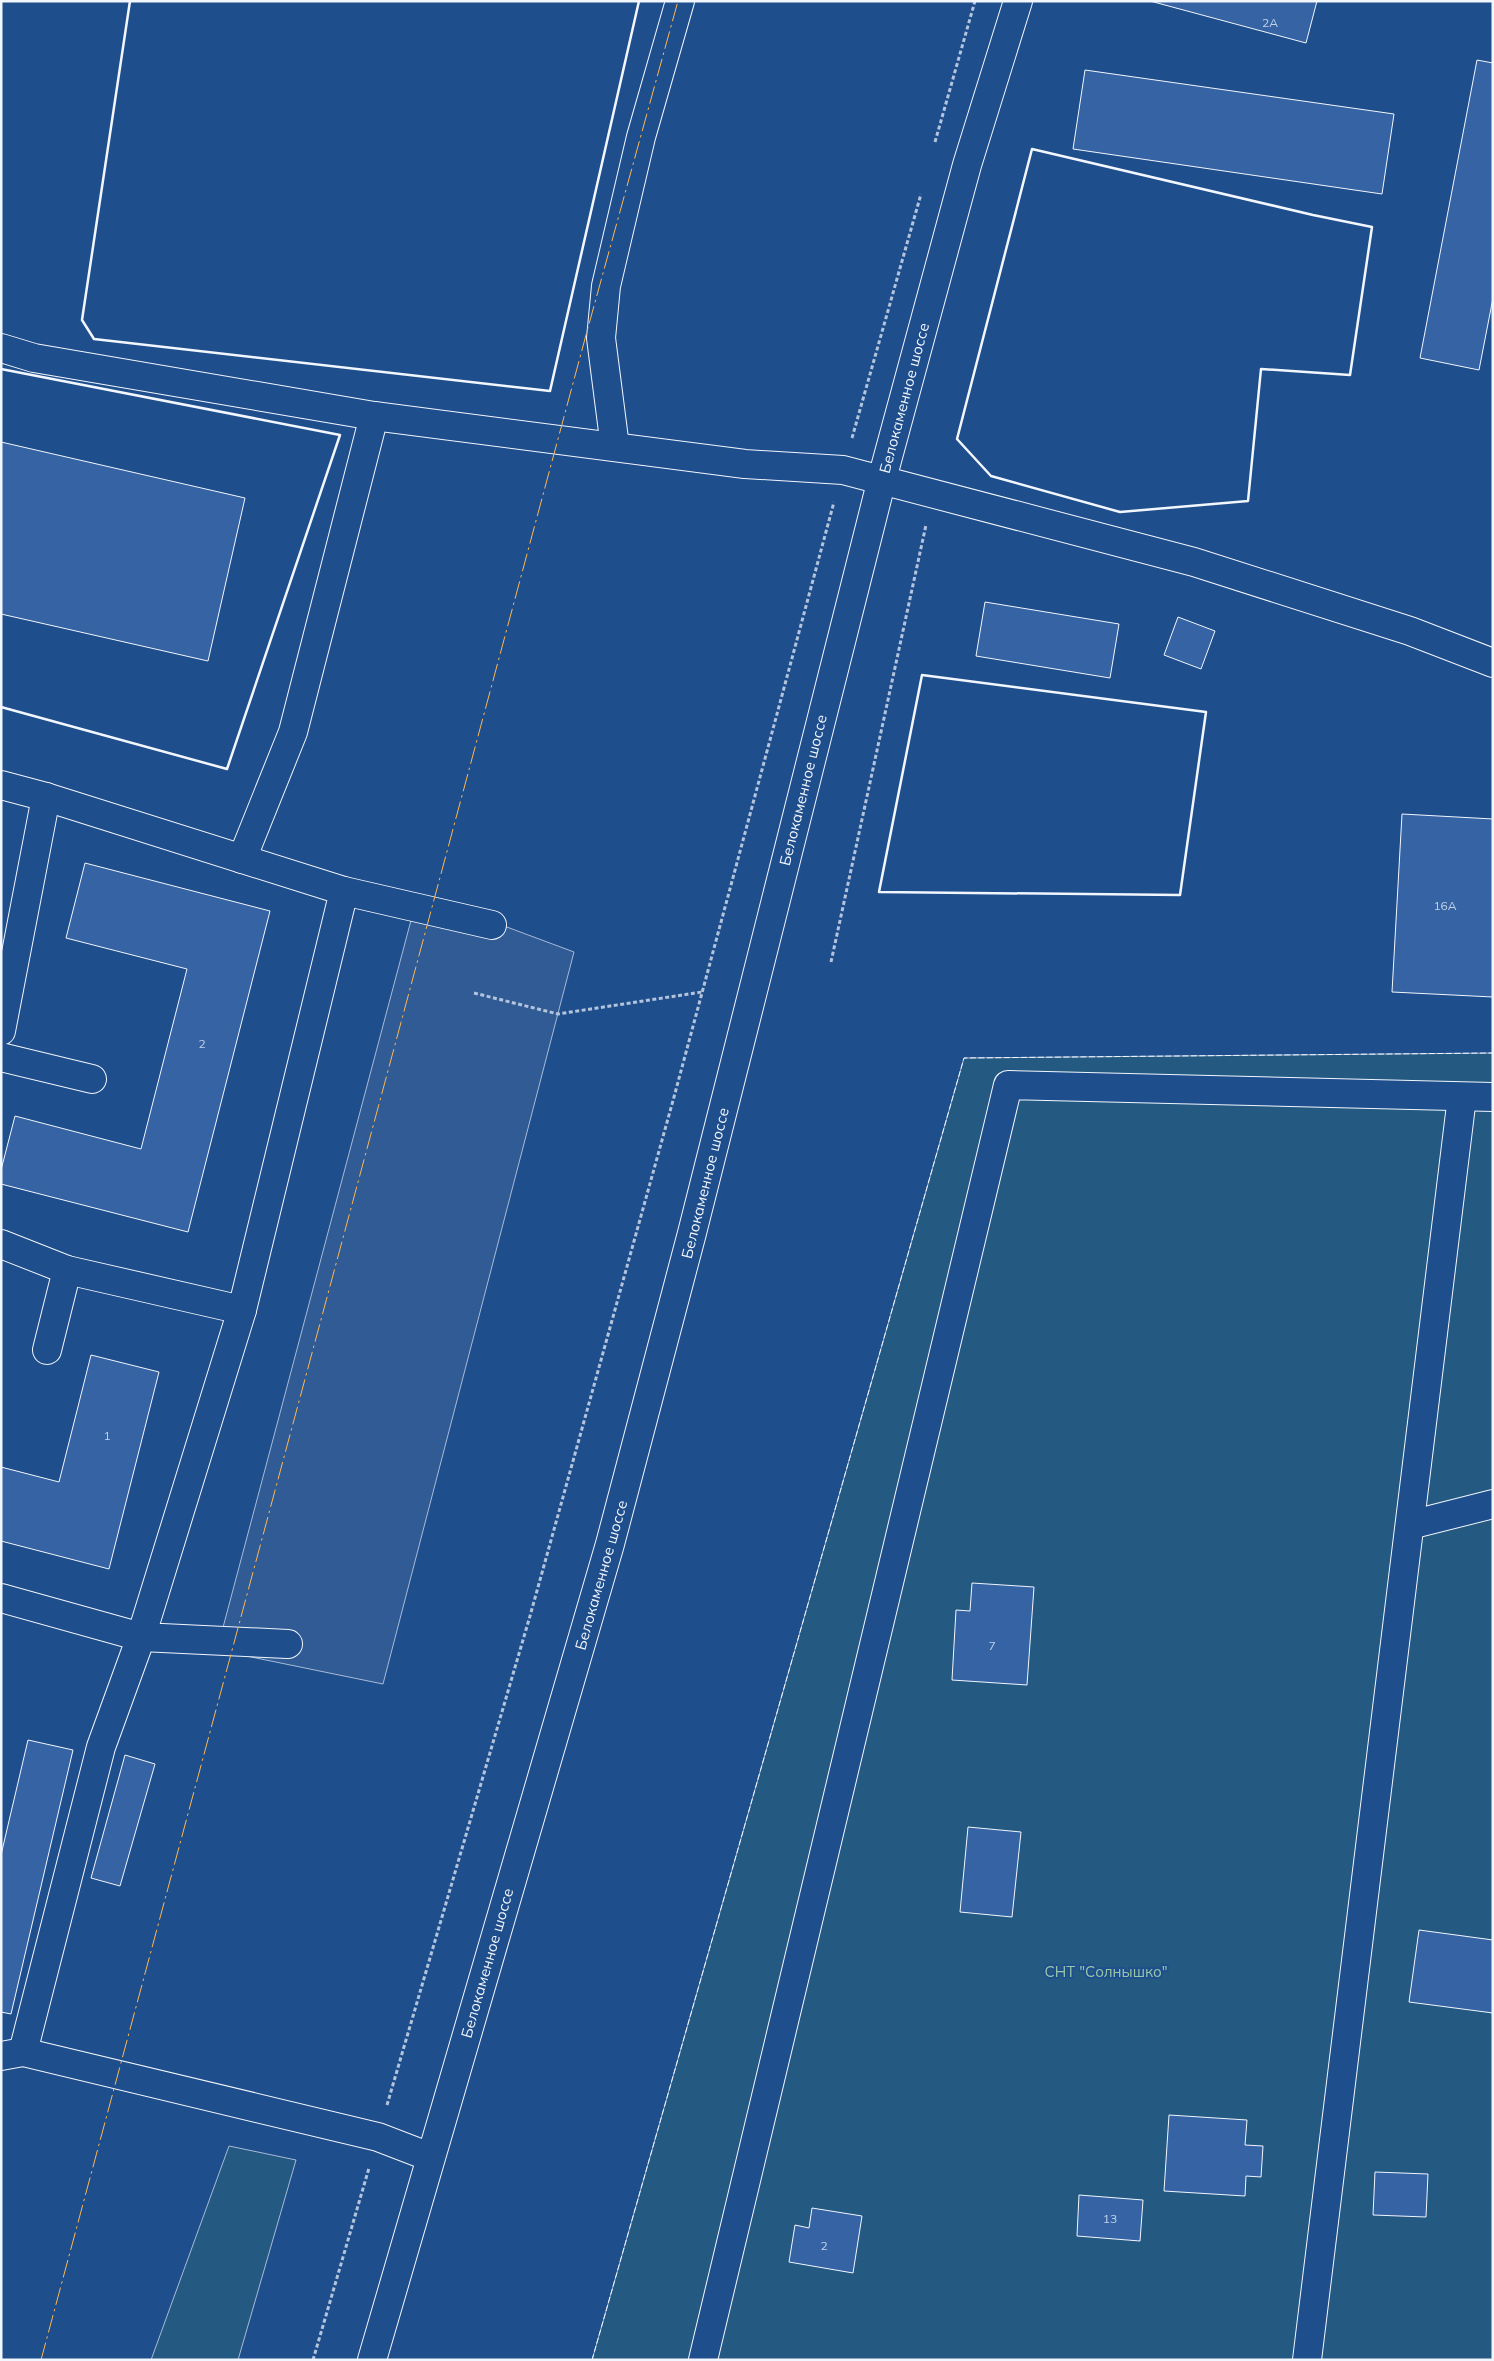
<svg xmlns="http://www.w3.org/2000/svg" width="1494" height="2361" font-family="Mulish,sans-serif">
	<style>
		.green { fill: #245a82; stroke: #a8bbd7 }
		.parking { fill: #305b95; stroke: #a8bbd7 }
		.building { fill: #3563a3; stroke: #f2f6ff }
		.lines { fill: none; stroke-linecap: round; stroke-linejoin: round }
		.minor-casing { stroke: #f2f6ff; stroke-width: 30 }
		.major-casing { stroke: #f2f6ff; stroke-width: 30 }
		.path { stroke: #b3c4dc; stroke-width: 3; stroke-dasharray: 4 2.5; stroke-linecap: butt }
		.minor { stroke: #1f4e8c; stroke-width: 28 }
		.major { stroke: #1f4e8c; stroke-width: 28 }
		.fence { stroke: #f2f6ff; stroke-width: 1; stroke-dasharray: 6 2.5; stroke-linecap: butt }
		.wall { stroke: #f2f6ff; stroke-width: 2.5 }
		.power { stroke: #ffb74d; stroke-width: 1; stroke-dasharray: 18 4 2.5 4; stroke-linecap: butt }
		.labels { text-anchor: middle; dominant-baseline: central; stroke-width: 4; stroke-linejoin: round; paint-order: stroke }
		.number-label { font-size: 12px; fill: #c3d1e8 }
		.street-label { font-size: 15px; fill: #f2f6ff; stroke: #1f4e8c }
		.park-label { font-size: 15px; fill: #97c8a6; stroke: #1f4e8c }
	</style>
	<rect width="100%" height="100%" fill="#1f4e8c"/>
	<!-- green -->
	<g class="green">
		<polygon points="1493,1053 1493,2360 592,2360 964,1058"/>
		<polygon points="229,2146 296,2160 238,2360 151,2360"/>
	</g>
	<!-- parking -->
	<polygon class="parking" points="418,894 574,952 383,1684 217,1650"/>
	<!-- building -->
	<g class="building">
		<polygon points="1150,1 1317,1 1306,43"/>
		<polygon points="1477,60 1493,63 1493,298 1479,370 1420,358"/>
		<polygon points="1085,70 1394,114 1382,194 1073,149"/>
		<polygon points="1,442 245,498 208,661 1,614"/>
		<polygon points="985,602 1119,624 1110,678 976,656"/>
		<polygon points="1178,617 1215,631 1201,669 1164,655"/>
		<polygon points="1402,814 1493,819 1493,997 1392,992"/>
		<polygon points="85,863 270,911 188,1232 1,1184 1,1170 15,1116 141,1149 187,969 66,938"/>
		<polygon points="91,1355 159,1372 109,1569 1,1541 1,1467 59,1482"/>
		<polygon points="972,1583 1034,1587 1027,1685 952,1680 956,1610 970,1611"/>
		<polygon points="28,1740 73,1750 11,2014 1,2012 1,1855"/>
		<polygon points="125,1755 155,1764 120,1886 91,1878"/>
		<polygon points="968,1827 1021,1832 1012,1917 960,1912"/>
		<polygon points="1419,1930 1493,1940 1493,2013 1409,2002"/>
		<polygon points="1169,2115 1247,2120 1245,2145 1263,2146 1261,2177 1246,2176 1245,2196 1164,2191"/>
		<polygon points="1375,2172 1428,2174 1426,2217 1373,2215"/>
		<polygon points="1079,2195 1143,2200 1140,2241 1077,2236"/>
		<polygon points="812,2208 862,2216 853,2273 789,2262 795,2225 809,2228"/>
	</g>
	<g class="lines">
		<!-- minor casing -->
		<g class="minor-casing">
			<g id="minor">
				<polyline points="1,348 34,358 374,416 745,464 843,470 1194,562 1410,631 1493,663"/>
				<polyline points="615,447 601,338 606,286 641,137 680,1"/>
				<polyline points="1,785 46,797 344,891 242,1310 141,1637 288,1644"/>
				<polyline points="242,859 293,732 374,416"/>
				<polyline points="344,891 492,925"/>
				<polyline points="1,1031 46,797"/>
				<polyline points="1,1057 92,1079"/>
				<polyline points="1,1244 67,1270 242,1310"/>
				<polyline points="47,1350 67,1270"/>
				<polyline points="1410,1525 1493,1504"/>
				<polyline points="1,1598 141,1637 101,1747 23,2052"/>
				<polyline points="1,2056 23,2052 378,2137 430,2157"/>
				<polyline points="703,2360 1008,1085 1493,1097"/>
				<polyline points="1307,2360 1462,1097"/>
			</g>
		</g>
		<!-- major casing -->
		<g class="major-casing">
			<polyline id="major" points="372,2360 610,1544 692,1233 882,479 967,165 1018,1"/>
		</g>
		<!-- path -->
		<g class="path">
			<polyline points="935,142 975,1"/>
			<polyline points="852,438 921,194"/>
			<polyline points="831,962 926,525"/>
			<polyline points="474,993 558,1014 702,992"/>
			<polyline points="387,2105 530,1616 674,1097 834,502"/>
			<polyline points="313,2360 369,2168"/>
		</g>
		<!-- minor -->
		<use href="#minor" class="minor"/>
		<!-- major -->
		<use href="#major" class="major"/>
		<!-- fence -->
		<polyline class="fence" points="592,2360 964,1058 1493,1053"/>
		<!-- wall -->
		<g class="wall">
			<polyline points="130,1 82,320 94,339 550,391 639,1"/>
			<polygon points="1032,149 1313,215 1372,227 1350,375 1261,369 1248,501 1120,512 991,476 957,439"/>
			<polyline points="1,369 340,435 227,769 1,707"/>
			<polygon points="922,675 1206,712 1180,895 879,892"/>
		</g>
		<!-- power -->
		<polyline class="power" points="41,2360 586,335 678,1"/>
	</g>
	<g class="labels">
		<!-- number labels -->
		<g class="number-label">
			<text x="1270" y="22">2А</text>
			<text x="1445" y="905">16А</text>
			<text x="202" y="1043">2</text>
			<text x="107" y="1435">1</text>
			<text x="992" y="1645">7</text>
			<text x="1110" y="2218">13</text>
			<text x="824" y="2245">2</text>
		</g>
		<!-- street labels -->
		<g class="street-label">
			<text transform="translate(904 398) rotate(-75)">Белокаменное шоссе</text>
			<text transform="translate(803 790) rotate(-76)">Белокаменное шоссе</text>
			<text transform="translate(705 1183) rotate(-76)">Белокаменное шоссе</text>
			<text transform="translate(601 1575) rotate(-74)">Белокаменное шоссе</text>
			<text transform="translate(487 1963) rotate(-74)">Белокаменное шоссе</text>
		</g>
		<!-- park labels -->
		<g class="park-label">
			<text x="1106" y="1971">СНТ "Солнышко"</text>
		</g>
	</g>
	<!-- border -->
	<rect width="1494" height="2361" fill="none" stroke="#f2f6ff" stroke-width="5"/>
</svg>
